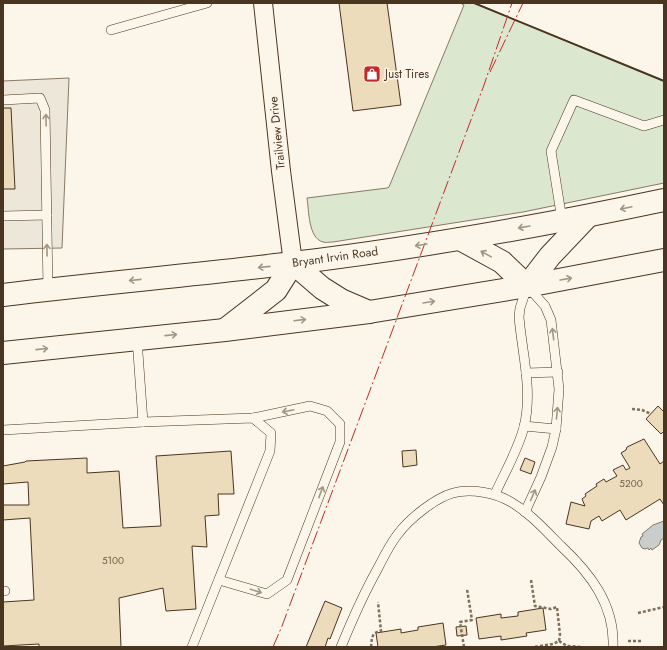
<svg xmlns="http://www.w3.org/2000/svg" width="667" height="650" font-family="Jost,sans-serif">
	<style>
		.green { fill: #dce7d0; stroke: #887966 }
		.parking { fill: #ede7d9; stroke: #887966 }
		.water { fill: #c9cecd; stroke: #887966 }
		.building { fill: #ecdcbc; stroke: #4a3520 }
		.lines { fill: none; stroke-linecap: round; stroke-linejoin: round }
		.lane-casing { stroke: #4a3520; stroke-width: 10 }
		.street-casing { stroke: #4a3520; stroke-width: 20 }
		.secondary-casing { stroke: #4a3520; stroke-width: 24 }
		.path { stroke: #7f6f5c; stroke-width: 2.5; stroke-dasharray: 3 2; stroke-linecap: butt }
		.lane { stroke: #fbf6e9; stroke-width: 9 }
		.street { stroke: #fbf6e9; stroke-width: 18 }
		.secondary { stroke: #fbf6e9; stroke-width: 22 }
		.wall { stroke: #4a3520; stroke-width: 2 }
		.power { stroke: #c62828; stroke-width: 1; stroke-dasharray: 14 3 2 3; stroke-linecap: butt }
		.oneway { stroke: #a29684 }
		.labels { text-anchor: middle; dominant-baseline: central; stroke-width: 3; stroke-linejoin: round; paint-order: stroke }
		.number-label { font-size: 10px; fill: #725f47 }
		.poi-label { font-size: 12px; fill: #4a3520; stroke: #fbf6e9; text-anchor: start }
		.street-label { font-size: 12px; fill: #4a3520; stroke: #fbf6e9 }
	</style>
	<rect width="100%" height="100%" fill="#fbf6e9"/>
	<!-- green -->
	<path class="green" d="M460,3H474L664,81V183L523,212L333,242C329,242 326,243 323,242C308,238 309,210 307,198L387,188L389,187L464,5Z"/>
	<!-- parking -->
	<polygon class="parking" points="69,78 62,248 3,249 3,81"/>
	<!-- water -->
	<polygon class="water" points="664,521 664,538 661,540 659,545 652,550 651,548 649,550 648,548 645,549 642,548 639,543 641,537 643,536 642,534 653,525"/>
	<!-- building -->
	<g class="building">
		<polygon points="339,3 387,3 401,105 353,111"/>
		<polygon points="3,108 11,108 15,189 3,189"/>
		<polygon points="658,406 664,412 664,431 661,434 646,419"/>
		<polygon points="644,439 660,464 664,461 664,505 660,499 626,520 620,510 602,521 599,516 591,521 589,529 566,524 571,502 585,506 582,499 586,496 585,494 597,486 596,484 604,479 606,482 617,476 613,470 623,465 626,470 630,468 621,453 626,450 627,447"/>
		<polygon points="416,450 417,465 403,467 402,451"/>
		<polygon points="231,451 234,494 218,494 219,515 205,516 207,547 192,546 196,609 166,611 163,588 119,598 121,647 39,647 39,644 3,646 3,602 34,600 30,518 3,520 3,505 29,505 28,482 3,484 3,466 25,462 26,461 87,458 87,473 119,471 123,528 161,526 156,456"/>
		<polygon points="525,458 535,462 531,474 520,470"/>
		<polygon points="325,601 342,608 330,639 328,638 325,647 306,647"/>
		<polygon points="543,608 546,630 526,633 527,636 501,640 501,636 479,639 476,618 501,614 501,618 518,616 518,612"/>
		<polygon points="443,623 446,645 432,647 378,647 376,633 401,629 401,633 418,630 418,627"/>
		<polygon points="466,626 467,635 457,636 456,627"/>
	</g>
	<g class="lines">
		<!-- lane casing -->
		<g class="lane-casing">
			<g id="lane">
				<polyline points="111,30 207,3"/>
				<polyline points="3,100 40,98 45,110 48,289"/>
				<polyline points="3,216 47,215"/>
				<polyline points="562,220 551,151 574,100 644,126 664,120"/>
				<polyline points="137,339 143,422 253,418 271,433 270,451 192,647"/>
				<polyline points="526,373 558,372"/>
				<polyline points="524,426 556,429"/>
				<polyline points="3,430 143,422"/>
				<path d="M495,494C505,472 518,450 524,427C533,390 522,353 519,317L520,308L527,287"/>
				<polyline points="525,512 541,477 552,447 556,429 559,389 551,320 545,306 528,287"/>
				<polyline points="219,580 267,594 287,580 340,442 340,424 327,411 310,406 253,418"/>
				<polyline points="3,591 5,591"/>
				<path d="M341,647C352,620 364,593 378,568C384,556 390,544 398,534C409,519 435,498 453,493C471,488 496,493 511,502C530,513 546,531 561,546C590,573 615,605 613,647"/>
			</g>
		</g>
		<!-- street casing -->
		<g class="street-casing">
			<polyline id="street" points="263,3 281,171 293,263"/>
		</g>
		<!-- secondary casing -->
		<g class="secondary-casing">
			<g id="secondary">
				<polyline points="460,239 502,262 527,286"/>
				<polyline points="527,286 550,256 588,216"/>
				<path d="M3,295C100,283 197,275 293,263C418,248 541,226 664,200"/>
				<polyline points="226,329 276,290 293,263 322,288 341,300 369,312"/>
				<polyline points="3,353 225,330 369,312 527,286 664,260"/>
			</g>
		</g>
		<!-- path -->
		<g class="path">
			<polyline points="632,409 642,410 651,414"/>
			<polyline points="531,580 535,606 551,609 557,607 560,635 559,641 553,644 534,647"/>
			<polyline points="638,613 664,607"/>
			<polyline points="559,641 567,646 582,647"/>
			<polyline points="628,641 643,641"/>
			<path d="M371,647C372,639 371,632 381,631L378,602"/>
			<polyline points="464,647 460,622 472,620 467,589"/>
		</g>
		<!-- lane -->
		<use href="#lane" class="lane"/>
		<!-- street -->
		<use href="#street" class="street"/>
		<!-- secondary -->
		<use href="#secondary" class="secondary"/>
		<!-- wall -->
		<polyline class="wall" points="474,3 664,81"/>
		<!-- power -->
		<g class="power">
			<polyline points="490,72 523,3"/>
			<polyline points="273,647 282,626 484,85 512,3"/>
		</g>
	</g>
	<!-- one-way arrows -->
	<defs><path id="oneway-shaft" d="M-6 0H5M1.5-3L5.5 0L1.5 3" fill="none" stroke-width="1.6" stroke-linecap="round" stroke-linejoin="round"/></defs>
	<g class="oneway">
		<use href="#oneway-shaft" transform="translate(46 120) rotate(-91)"/>
		<use href="#oneway-shaft" transform="translate(626 208) rotate(168)"/>
		<use href="#oneway-shaft" transform="translate(524 227) rotate(170)"/>
		<use href="#oneway-shaft" transform="translate(421 245) rotate(171)"/>
		<use href="#oneway-shaft" transform="translate(47 250) rotate(-91)"/>
		<use href="#oneway-shaft" transform="translate(486 254) rotate(-151)"/>
		<use href="#oneway-shaft" transform="translate(264 267) rotate(174)"/>
		<use href="#oneway-shaft" transform="translate(566 279) rotate(-10)"/>
		<use href="#oneway-shaft" transform="translate(135 280) rotate(174)"/>
		<use href="#oneway-shaft" transform="translate(429 302) rotate(-9)"/>
		<use href="#oneway-shaft" transform="translate(300 320) rotate(-7)"/>
		<use href="#oneway-shaft" transform="translate(553 334) rotate(-97)"/>
		<use href="#oneway-shaft" transform="translate(171 335) rotate(-6)"/>
		<use href="#oneway-shaft" transform="translate(42 349) rotate(-6)"/>
		<use href="#oneway-shaft" transform="translate(288 411) rotate(168)"/>
		<use href="#oneway-shaft" transform="translate(557 413) rotate(-85)"/>
		<use href="#oneway-shaft" transform="translate(321 492) rotate(-69)"/>
		<use href="#oneway-shaft" transform="translate(533 495) rotate(-66)"/>
		<use href="#oneway-shaft" transform="translate(256 591) rotate(17)"/>
	</g>
	<!-- icons -->
	<defs>
		<g id="shop-square" transform="scale(0.9)"><rect x="-9" y="-9" width="18" height="18" rx="4" fill="#c62828" stroke="#fbf6e9"/><path d="M-5-2.5h2.3a2.7 3.5 0 0 1 5.4 0H5L5.5 6h-11ZM-1.5-2.5h3a1.5 2.3 0 0 0-3 0Z" fill="#fff"/></g>
	</defs>
	<g fill-rule="evenodd">
		<use href="#shop-square" x="372" y="74"/>
	</g>
	<g class="labels">
		<!-- number labels -->
		<g class="number-label">
			<text x="631" y="483">5200</text>
			<text x="113" y="560">5100</text>
		</g>
		<!-- poi labels -->
		<g class="poi-label">
			<text x="385" y="74">Just Tires</text>
		</g>
		<!-- street labels -->
		<g class="street-label">
			<text transform="translate(277 133) rotate(-96)">Trailview Drive</text>
			<text transform="translate(335 257) rotate(-8)">Bryant Irvin Road</text>
		</g>
	</g>
	<!-- border -->
	<rect width="667" height="650" fill="none" stroke="#4a3520" stroke-width="8"/>
</svg>
